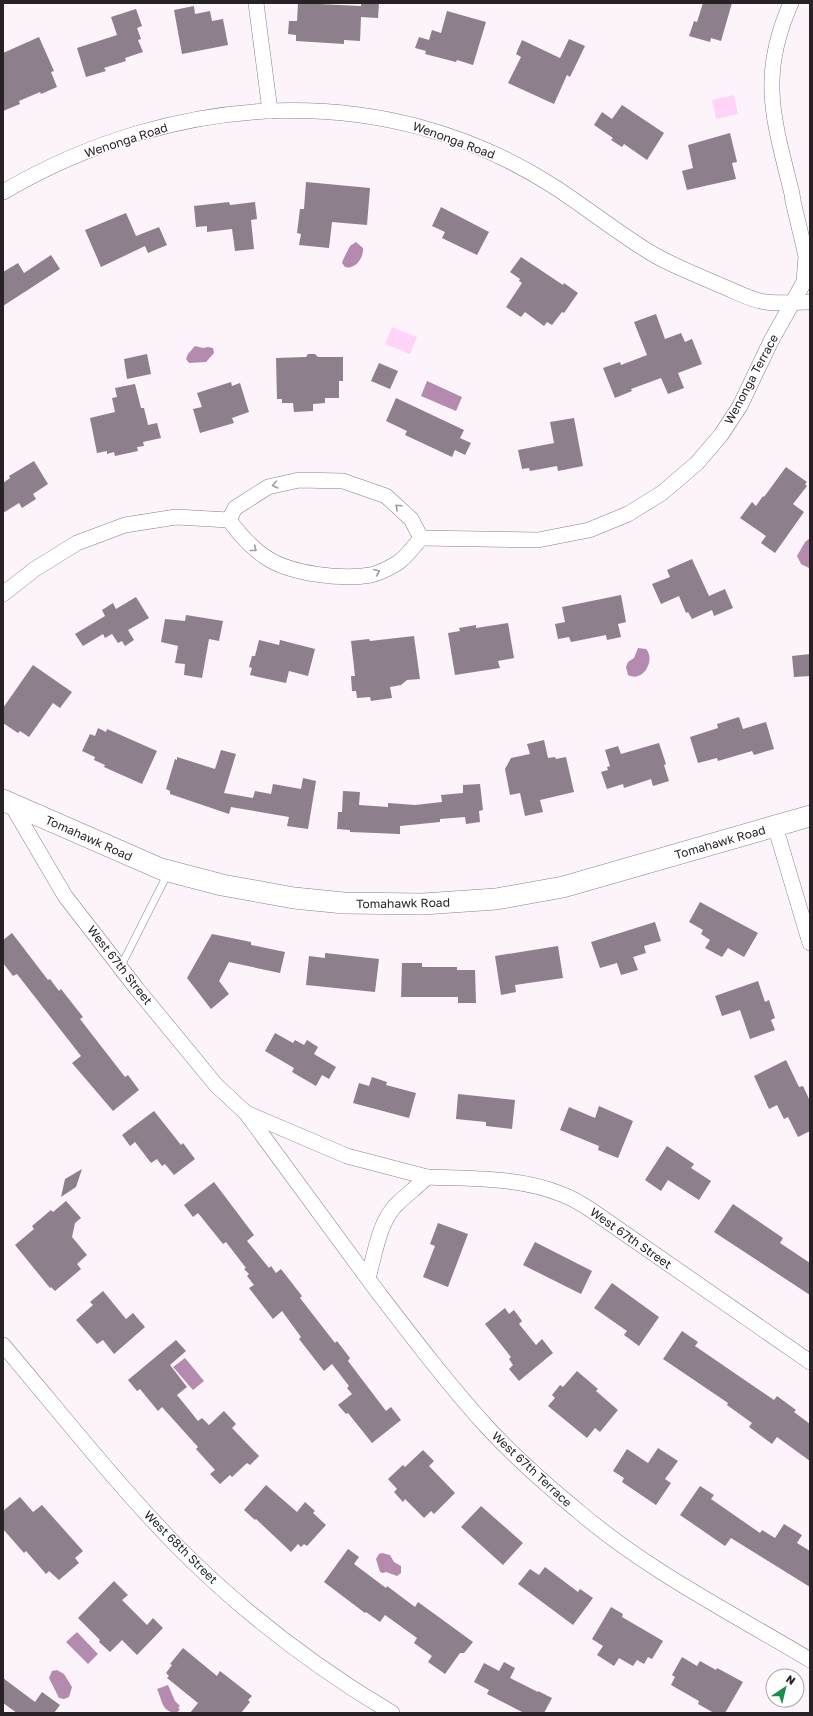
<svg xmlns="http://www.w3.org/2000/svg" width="813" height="1716" font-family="'Golos Text',sans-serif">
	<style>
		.green { fill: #ffd4f8 }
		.water { fill: #b58aaf }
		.building { fill: #8d7f8b }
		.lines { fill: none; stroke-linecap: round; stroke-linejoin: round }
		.lane-casing { stroke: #8d7e8a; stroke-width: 8 }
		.street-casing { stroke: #8d7e8a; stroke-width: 16 }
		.secondary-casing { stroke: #8d7e8a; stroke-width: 22 }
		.lane { stroke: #fff; stroke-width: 7 }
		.street { stroke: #fff; stroke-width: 15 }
		.secondary { stroke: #fff; stroke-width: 21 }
		.oneway { stroke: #9e9c9e }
		.labels { text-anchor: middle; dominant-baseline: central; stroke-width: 3; stroke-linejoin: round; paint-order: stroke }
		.street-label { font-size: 12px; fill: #282227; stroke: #fff }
	</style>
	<rect width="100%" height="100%" fill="#fdf3fb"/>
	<!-- green -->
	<g class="green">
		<polygon points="734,95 738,114 716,119 712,100"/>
		<polygon points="392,327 417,337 410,354 385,344"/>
	</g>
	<!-- water -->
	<g class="water">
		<path d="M356,242L363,248C364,258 355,270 345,267L342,263C343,259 348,250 350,246Z"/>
		<polygon points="195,346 203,348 208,347 213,348 214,353 206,362 189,363 186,359 188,354"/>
		<polygon points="427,381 462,397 456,411 421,396"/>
		<polygon points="810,538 810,568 809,568 801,564 797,556 805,542"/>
		<path d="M638,648L646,649C656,660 643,683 628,675L626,667L628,662L634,658Z"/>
		<polygon points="185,1358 204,1381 193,1390 173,1367"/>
		<polygon points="382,1553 390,1555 394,1562 401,1566 401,1573 397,1576 386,1572 383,1573 380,1572 376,1559 379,1554"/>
		<polygon points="77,1632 98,1654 88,1664 66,1642"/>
		<polygon points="57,1670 64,1674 72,1687 69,1697 64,1699 59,1698 49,1678 52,1671"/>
		<path d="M168,1685L175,1701L180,1706L178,1708L180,1709L177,1713C162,1712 163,1703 157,1689Z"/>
	</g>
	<!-- building -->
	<g class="building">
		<polygon points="298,3 361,6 361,3 379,3 378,18 361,17 360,41 344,40 344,44 296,41 296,35 288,34 289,21 297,21"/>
		<polygon points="703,3 732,3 721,41 711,38 710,42 689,36 694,21 697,22"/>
		<polygon points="194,6 195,14 210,11 212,21 223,19 228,45 182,54 174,10"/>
		<polygon points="136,9 142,26 137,28 141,39 138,40 143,52 125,58 126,61 104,68 106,71 86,77 77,48 117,35 111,17"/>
		<polygon points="447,11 486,22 473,65 457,60 456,62 425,54 426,51 415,48 419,37 429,40 432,30 441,33"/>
		<polygon points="39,37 54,71 51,72 57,87 41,94 40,92 19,101 20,104 3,111 3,53"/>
		<polygon points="569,39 585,46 570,77 567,75 554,104 508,83 521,57 516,54 522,40 560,58"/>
		<polygon points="622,105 664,133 647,160 624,144 622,147 611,140 613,138 594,125 602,112 612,119"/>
		<polygon points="730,133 737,162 732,163 736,179 687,190 682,171 693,168 688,145"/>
		<polygon points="306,182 370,188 367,225 332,222 329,248 299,245 301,234 297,233 300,209 304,209"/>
		<polygon points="229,202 230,205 255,202 257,219 251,220 254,249 235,251 232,229 207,232 207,226 196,227 194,206"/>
		<polygon points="441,207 489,232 477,255 442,238 445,232 432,226"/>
		<polygon points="126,213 136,236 159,227 167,245 148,253 145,246 101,267 85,230"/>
		<polygon points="51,255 60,269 3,306 3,272 18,263 24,273"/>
		<polygon points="521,257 563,285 564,283 578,293 564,313 562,312 552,325 547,322 544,326 525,312 521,317 506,307 522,283 519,281 520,279 510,272"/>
		<polygon points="656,314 665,339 681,333 685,342 692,339 702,364 678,373 684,388 668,394 661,378 631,389 632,391 615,398 603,368 620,362 621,365 647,355 634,322"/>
		<polygon points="147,354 151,374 127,379 124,359"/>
		<polygon points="308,354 315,354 318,357 343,357 343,381 339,381 339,398 325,398 325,403 313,404 313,411 294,412 293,403 282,403 282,399 277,399 276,358 306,357"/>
		<polygon points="379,363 398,371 390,389 371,381"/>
		<polygon points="231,382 232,386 240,383 249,412 232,418 234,423 200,433 193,409 202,407 197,393"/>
		<polygon points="135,384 141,408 144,408 148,425 157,423 161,438 143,442 144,446 137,447 138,451 115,456 114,452 107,454 107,451 97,453 90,418 115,412 112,398 117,397 115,388"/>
		<polygon points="396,398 464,430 460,438 471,443 465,455 455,450 452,457 405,435 407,431 386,421"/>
		<polygon points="574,418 583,466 558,471 557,466 530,471 529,468 522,469 518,450 554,443 550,422"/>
		<polygon points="34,461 48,484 33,494 36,499 22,508 19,503 3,513 3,483 10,478 9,476"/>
		<polygon points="786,467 807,482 805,484 807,486 793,504 804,512 775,553 761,543 766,536 740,518 752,502 756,506 763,496 764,497"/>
		<polygon points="692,559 709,596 725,589 733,608 714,616 712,610 692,619 688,612 686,613 679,596 661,604 652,584 670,577 667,570"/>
		<polygon points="621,595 626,622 618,624 621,637 607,640 606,635 571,642 569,637 558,639 555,624 565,622 562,607"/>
		<polygon points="136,597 149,618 128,630 134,640 125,646 122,641 118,643 112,634 105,638 103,634 83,646 75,634 105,616 102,610 113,603 116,609"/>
		<polygon points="186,615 223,621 219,641 209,639 202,678 184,675 185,664 175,663 178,646 161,642 165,619 185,621"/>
		<polygon points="508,623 514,658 498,661 500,668 455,675 448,633 460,631 459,628 476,625 476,628"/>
		<polygon points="414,636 420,679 407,680 401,685 390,687 392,698 371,701 370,697 357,698 356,691 352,691 351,676 355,676 351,641 369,639 370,641"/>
		<polygon points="259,640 279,645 280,640 315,649 308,676 289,671 286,683 250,675 252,668 249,667 252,656 255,656"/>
		<polygon points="810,654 810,676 794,677 792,656"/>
		<polygon points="33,665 72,692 60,708 53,703 29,737 20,731 18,733 3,723 3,708"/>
		<polygon points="739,717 743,729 766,722 774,749 754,755 752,751 718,761 717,758 698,763 690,737 718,728 717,724"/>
		<polygon points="98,728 106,732 107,729 157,751 142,784 104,767 105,765 94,760 95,757 82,751 90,734 95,736"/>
		<polygon points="544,740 548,758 555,757 556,759 566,757 574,792 540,800 543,812 525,816 520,793 510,795 505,769 511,758 530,754 527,744"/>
		<polygon points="659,743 666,764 664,765 669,781 653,786 651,779 624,788 623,784 607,789 601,772 608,770 607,767 610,766 605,750 618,746 621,754"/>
		<polygon points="221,750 236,754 224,793 253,798 255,791 271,794 273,784 301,789 303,778 316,781 308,829 287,826 289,817 231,807 229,814 170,794 170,791 166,789 175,759 177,760 177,757 215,769"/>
		<polygon points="480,784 483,810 479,811 480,822 466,824 465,817 440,819 440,822 400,826 400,834 350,832 350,830 337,829 338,812 342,812 343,791 360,792 359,805 388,807 388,803 415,805 442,802 441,795 463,793 463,785"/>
		<polygon points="700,902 758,933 744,957 728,948 722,957 705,948 710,940 701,934 703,930 689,922"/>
		<polygon points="655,922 661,941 644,946 646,953 633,957 638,970 621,975 617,963 600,968 591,942"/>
		<polygon points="12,933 48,980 50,979 59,991 61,989 83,1017 80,1019 125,1077 128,1075 139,1090 113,1111 72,1063 81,1056 17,974 13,976 3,963 3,940"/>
		<polygon points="212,934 251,942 251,945 285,952 280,973 229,962 219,981 229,994 211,1009 187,978"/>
		<polygon points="558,946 563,978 515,985 516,992 501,995 495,956"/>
		<polygon points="325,953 379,959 375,992 306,985 309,956 325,958"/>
		<polygon points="402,963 422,963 422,967 457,967 457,970 475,970 476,1003 458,1003 458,997 401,997"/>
		<polygon points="758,981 765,1002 769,1000 775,1018 771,1020 775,1030 750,1039 740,1010 722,1016 715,996"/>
		<polygon points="275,1033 293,1043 295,1040 304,1045 307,1040 318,1047 314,1054 336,1067 329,1079 322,1075 316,1086 292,1072 294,1068 265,1051"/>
		<polygon points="786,1060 799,1087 803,1086 810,1101 810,1131 798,1137 788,1117 784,1119 777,1105 769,1109 754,1076"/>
		<polygon points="372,1077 387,1082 386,1085 416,1093 409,1118 353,1103 359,1083 369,1086"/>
		<polygon points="458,1094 515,1100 512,1129 486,1126 486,1122 456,1119"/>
		<polygon points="599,1106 633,1121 618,1158 598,1150 599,1146 560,1130 569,1107 595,1118"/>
		<polygon points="154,1111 181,1145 183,1143 195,1159 174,1175 165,1164 162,1166 157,1159 151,1163 135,1142 130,1146 122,1135"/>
		<polygon points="667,1146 694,1164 691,1168 711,1181 699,1200 668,1180 661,1191 645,1180"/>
		<polygon points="82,1169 76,1187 61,1197 65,1179"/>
		<polygon points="214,1182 254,1235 247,1241 269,1268 271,1266 276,1273 281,1269 302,1296 300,1298 335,1343 337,1341 350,1358 348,1361 386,1411 391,1407 401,1420 372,1443 348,1413 346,1414 338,1405 352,1394 347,1388 349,1386 332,1364 324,1371 299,1339 301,1337 282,1311 273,1319 249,1288 254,1285 247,1276 249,1274 244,1269 246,1268 226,1242 223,1244 198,1213 193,1217 184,1205"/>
		<polygon points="66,1201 81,1218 75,1223 72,1237 87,1255 77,1264 81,1269 55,1291 51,1287 50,1288 15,1245 34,1229 32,1226 51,1210 53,1212"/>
		<polygon points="733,1204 783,1238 780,1243 810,1263 810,1295 714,1232"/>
		<polygon points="438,1223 468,1234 448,1287 423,1277 435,1246 430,1244"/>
		<polygon points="535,1242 592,1271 581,1294 523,1265"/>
		<polygon points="612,1283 659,1317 639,1346 624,1335 627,1331 594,1308"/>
		<polygon points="103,1291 126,1319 133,1313 145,1327 114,1354 103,1340 97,1344 76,1320 93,1305 90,1302"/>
		<polygon points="505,1308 509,1314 514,1310 522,1321 519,1324 536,1345 542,1339 553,1353 519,1381 509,1369 513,1365 509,1359 511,1357 485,1324"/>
		<polygon points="682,1331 698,1342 695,1346 774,1400 777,1396 796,1410 794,1412 810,1424 810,1461 777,1437 772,1444 749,1427 752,1423 727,1405 728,1403 663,1359"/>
		<polygon points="176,1340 186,1351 170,1365 187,1387 177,1395 198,1421 202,1418 209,1425 224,1411 236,1424 232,1428 259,1456 250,1465 247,1463 232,1477 230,1475 220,1484 210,1474 215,1470 196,1449 198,1447 162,1407 158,1411 140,1389 137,1391 128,1380"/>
		<polygon points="577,1371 598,1389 596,1391 618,1410 600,1432 595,1428 587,1438 548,1406 555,1398 552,1395 560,1385 563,1387"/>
		<polygon points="658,1448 678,1461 665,1479 671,1483 656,1505 622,1482 624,1478 613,1471 627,1449 648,1463"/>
		<polygon points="423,1450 434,1461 429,1466 455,1493 434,1514 431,1511 424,1518 405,1499 403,1502 394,1492 397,1489 388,1479 403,1465 405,1467"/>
		<polygon points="266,1485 297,1512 305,1502 315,1511 313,1513 326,1525 307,1546 304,1544 301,1547 298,1544 291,1552 256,1519 255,1520 244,1510"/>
		<polygon points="700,1486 714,1495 711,1499 760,1533 762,1530 775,1538 784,1524 802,1535 797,1543 810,1551 810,1587 731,1538 725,1546 680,1515"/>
		<polygon points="20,1497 33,1512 42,1505 83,1551 75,1558 79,1563 59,1580 49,1571 46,1574 26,1551 24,1553 3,1529 3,1511"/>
		<polygon points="481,1506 523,1543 503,1565 461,1527"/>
		<polygon points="348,1549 359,1557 354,1564 386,1588 387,1586 415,1607 418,1602 473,1642 464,1653 460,1653 445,1674 428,1662 432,1656 414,1643 417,1638 385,1615 380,1622 366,1612 365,1613 324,1582"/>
		<polygon points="545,1567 578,1592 580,1589 593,1598 573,1625 518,1584 530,1569 539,1575"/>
		<polygon points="114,1581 128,1595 122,1600 147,1625 153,1618 163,1628 137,1655 122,1640 110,1652 99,1642 100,1640 78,1618"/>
		<polygon points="611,1607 623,1614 622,1617 663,1641 652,1659 648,1657 644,1664 637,1660 633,1666 619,1658 614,1666 597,1655 603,1646 592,1639"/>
		<polygon points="183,1648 217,1676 220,1671 252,1696 248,1700 250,1702 241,1713 190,1713 198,1703 167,1678 169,1676 166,1673 172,1665 170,1664"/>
		<polygon points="682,1657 697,1666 700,1661 716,1670 717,1668 743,1682 725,1713 714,1713 698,1704 699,1701 671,1685 675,1677 672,1675"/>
		<polygon points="504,1662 515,1668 510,1678 538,1692 538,1691 552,1698 544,1713 524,1713 487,1694 489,1690 474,1682 484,1663 499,1671"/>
		<polygon points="3,1678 35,1702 42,1692 60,1705 54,1713 17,1713 3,1703"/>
	</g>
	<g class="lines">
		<!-- lane casing -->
		<g class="lane-casing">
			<polyline id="lane" points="121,966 168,873"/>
		</g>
		<!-- street casing -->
		<g class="street-casing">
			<g id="street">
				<polyline points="256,3 270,111"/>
				<path d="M3,192C174,92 383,77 553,186C584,206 613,229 643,248C667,264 695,274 722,286C735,291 752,301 766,302C780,304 796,302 810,302"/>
				<polyline points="229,520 235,508 268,487 299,480 343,481 386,496 411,519 421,538"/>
				<path d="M229,520C240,535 251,548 267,558C291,574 342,580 371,575C379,573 389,568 396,564C406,558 414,546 421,538"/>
				<path d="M421,538L538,540L589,530L628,514L662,493L697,463L721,435L740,406L771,341L804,282L806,256L793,201L792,194C774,120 758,77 791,3"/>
				<polyline points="3,594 35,569 77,543 125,525 176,517 229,520"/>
				<path d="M11,804L65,896L137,989L216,1085L246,1113C288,1171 331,1229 374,1287C410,1334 447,1383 487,1427C515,1457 546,1485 578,1511C648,1571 732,1613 810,1660"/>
				<polyline points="775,826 810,943"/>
				<polyline points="246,1113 347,1156 427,1177"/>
				<path d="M368,1278C375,1255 378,1225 395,1206C405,1196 417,1187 427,1177C472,1179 519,1177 561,1194C572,1198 582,1204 591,1210L810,1362"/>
				<path d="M3,1345C60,1412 114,1481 175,1544C240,1610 313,1666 392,1713"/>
			</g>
		</g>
		<!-- secondary casing -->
		<g class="secondary-casing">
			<polyline id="secondary" points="3,800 161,869 222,885 294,898 344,903 423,904 496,899 563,887 810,816"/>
		</g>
		<!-- lane -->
		<use href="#lane" class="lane"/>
		<!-- street -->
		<use href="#street" class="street"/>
		<!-- secondary -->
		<use href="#secondary" class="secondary"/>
	</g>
	<!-- one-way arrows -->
	<defs><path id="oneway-chevron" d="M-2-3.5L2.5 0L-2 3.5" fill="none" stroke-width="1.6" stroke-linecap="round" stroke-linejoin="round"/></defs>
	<g class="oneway">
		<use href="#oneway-chevron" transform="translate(275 485) rotate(168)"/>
		<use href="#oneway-chevron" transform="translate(398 507) rotate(-137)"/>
		<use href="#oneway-chevron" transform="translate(254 549) rotate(38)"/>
		<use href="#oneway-chevron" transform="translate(377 572) rotate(-23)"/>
	</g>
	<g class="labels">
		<!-- street labels -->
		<g class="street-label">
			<text transform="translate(126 140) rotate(-18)">Wenonga Road</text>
			<text transform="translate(454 140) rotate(20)">Wenonga Road</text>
			<text transform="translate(751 379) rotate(-62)">Wenonga Terrace</text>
			<text transform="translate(89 838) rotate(24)">Tomahawk Road</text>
			<text transform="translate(720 842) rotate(-16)">Tomahawk Road</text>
			<text transform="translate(403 903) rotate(-1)">Tomahawk Road</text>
			<text transform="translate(120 965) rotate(52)">West 67th Street</text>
			<text transform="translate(631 1238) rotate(35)">West 67th Street</text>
			<text transform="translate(532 1469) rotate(43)">West 67th Terrace</text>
			<text transform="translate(181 1547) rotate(45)">West 68th Street</text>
		</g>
	</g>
	<!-- border -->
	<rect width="813" height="1716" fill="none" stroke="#282227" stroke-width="8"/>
	<!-- north arrow -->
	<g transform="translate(785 1688) rotate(35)"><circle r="19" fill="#ffffff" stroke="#a9a7a9"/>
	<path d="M0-3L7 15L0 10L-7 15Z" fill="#188e48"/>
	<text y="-6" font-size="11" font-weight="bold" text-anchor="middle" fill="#282227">N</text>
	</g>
</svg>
